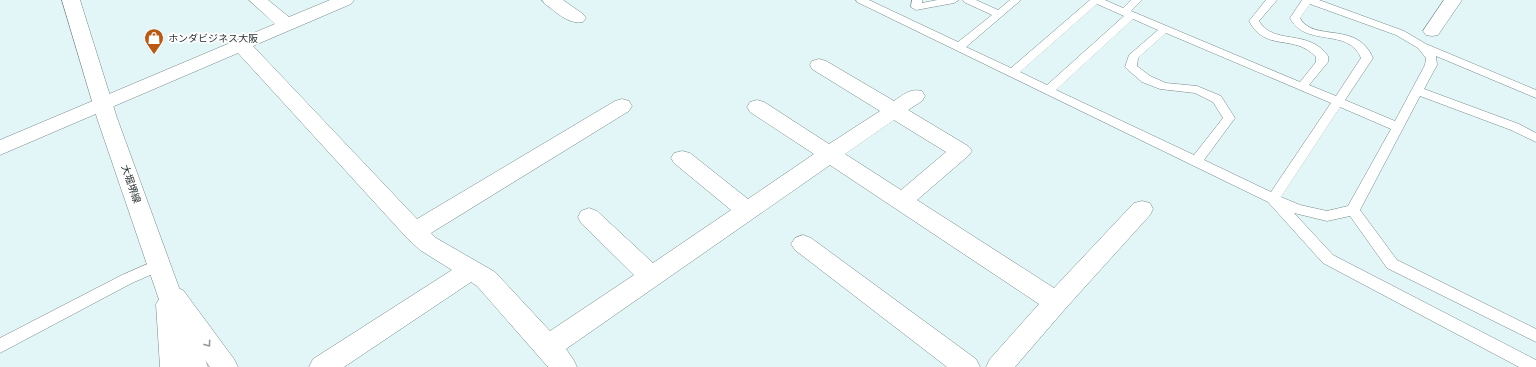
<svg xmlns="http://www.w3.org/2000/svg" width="1536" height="367" font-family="Quicksand,'Noto Sans JP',sans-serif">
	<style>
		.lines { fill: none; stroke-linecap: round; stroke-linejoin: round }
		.lane-casing { stroke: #768989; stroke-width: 1 }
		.street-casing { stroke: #768989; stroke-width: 1 }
		.secondary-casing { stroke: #768989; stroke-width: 1 }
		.lane { fill: #fff; fill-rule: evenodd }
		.street { fill: #fff; fill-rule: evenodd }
		.secondary { fill: #fff; fill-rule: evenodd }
		.oneway { stroke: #949898 }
		.labels { text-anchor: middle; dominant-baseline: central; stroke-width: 3.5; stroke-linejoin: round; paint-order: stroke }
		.poi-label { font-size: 10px; fill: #2a3232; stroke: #fff; text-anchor: start }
		.street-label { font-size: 10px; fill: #2a3232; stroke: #fff }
	</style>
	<rect width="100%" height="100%" fill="#e2f6f7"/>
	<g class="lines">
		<!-- lane casing -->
		<g class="lane-casing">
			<g id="lane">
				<path d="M856,0H869L958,42L992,15L964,2L963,0H976L998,10L1010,0H1021L966,47L1011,68L1090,0H1105L1123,8L1131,0H1142L1131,11L1300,82L1316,62V57C1294,33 1266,53 1249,21L1266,0H1277L1259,21C1274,46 1308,28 1328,56V62L1309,85L1336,96L1361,58C1349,27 1305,48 1290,18L1302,0H1319L1404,31L1426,44L1536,90V98L1436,56L1437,65L1424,89L1519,124L1536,133V142L1511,130L1420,96L1360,210L1397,260L1536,329V342L1387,268L1350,216L1327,221L1294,213L1333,255L1536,360V367H1519L1323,263L1268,202L857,2ZM1097,4L1124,16L1047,85L1020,72ZM1310,4L1396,35L1418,48L1426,58L1425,65L1395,121L1345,100L1373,58C1357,20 1313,43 1300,18ZM1133,19L1158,30L1129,55L1125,67L1127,69L1142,82L1160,89L1195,93L1213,102L1223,118L1194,155L1056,90ZM1166,33L1331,103L1271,192L1204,160L1235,118L1221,96L1197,86L1166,83L1150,76L1137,66L1138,58ZM1340,107L1391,129L1348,206L1327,211L1300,205L1281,197Z"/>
				<polygon points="912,0 922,0 922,3 937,0 959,0 954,3 916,10 911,7"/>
				<polygon points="159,259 164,261 166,265 164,269 132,283 0,353 0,338 122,275"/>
			</g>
		</g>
		<!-- street casing -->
		<g class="street-casing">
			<g id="street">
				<path d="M249,0H268L289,17L330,0H354L351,4L253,46L417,219L615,101L622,99L629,101L632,106L629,111L431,233L436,238L495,272L550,331L634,275L581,223L578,217L581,211L589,208L597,211L653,263L731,210L674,163L671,158L674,153L682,151L690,153L748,199L814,154L750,112L747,107L750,102L757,100L764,102L829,144L880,111L812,69L810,65L812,61L819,59L826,61L894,101C903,95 910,88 922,91L925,96L922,101L908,110L968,146L972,151L968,156L917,200L1054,288L1134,203L1142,201L1150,203L1153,209L1150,215L1065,309L1015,367H986L990,359L1039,304L830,165L566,349L573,359L577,367H548L477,286L471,282L344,367H309L313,359L452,270L420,250L407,238L238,53L0,155V140L275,24ZM894,120L946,152L901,190L845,154Z"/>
				<path d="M542,0H563L583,14L586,18L583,22C569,25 556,12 545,4Z"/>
				<polygon points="1444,0 1462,0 1438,35 1432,36 1426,35 1423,31"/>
				<polygon points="803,235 811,238 976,359 980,367 947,367 795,250 791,244 795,238"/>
				<polygon points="174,287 183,290 234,359 238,367 210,367 184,330 186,367 160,367 156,304 165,290"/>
			</g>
		</g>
		<!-- secondary casing -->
		<g class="secondary-casing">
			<polygon id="secondary" points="62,0 80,0 117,118 208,367 182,367 97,118"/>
		</g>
		<!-- lane -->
		<use href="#lane" class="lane"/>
		<!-- street -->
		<use href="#street" class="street"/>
		<!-- secondary -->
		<use href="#secondary" class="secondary"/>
	</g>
	<!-- one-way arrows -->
	<defs><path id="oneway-chevron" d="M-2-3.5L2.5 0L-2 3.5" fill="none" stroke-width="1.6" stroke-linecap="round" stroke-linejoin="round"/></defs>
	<use class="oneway" href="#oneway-chevron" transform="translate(208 344) rotate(54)"/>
	<!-- icons -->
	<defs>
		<g id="shop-pin" transform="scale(1)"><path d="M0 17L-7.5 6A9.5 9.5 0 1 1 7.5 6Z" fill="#b95913" stroke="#fff"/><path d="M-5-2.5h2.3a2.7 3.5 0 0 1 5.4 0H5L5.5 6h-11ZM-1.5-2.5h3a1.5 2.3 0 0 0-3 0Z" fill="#fff"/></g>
	</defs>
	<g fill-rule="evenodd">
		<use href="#shop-pin" x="154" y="38"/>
	</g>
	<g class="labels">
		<!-- poi labels -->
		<g class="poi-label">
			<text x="168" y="38">ホンダビジネス大阪</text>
		</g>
		<!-- street labels -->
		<g class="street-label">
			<text transform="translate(131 184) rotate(71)">大堀堺線</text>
		</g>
	</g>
</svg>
